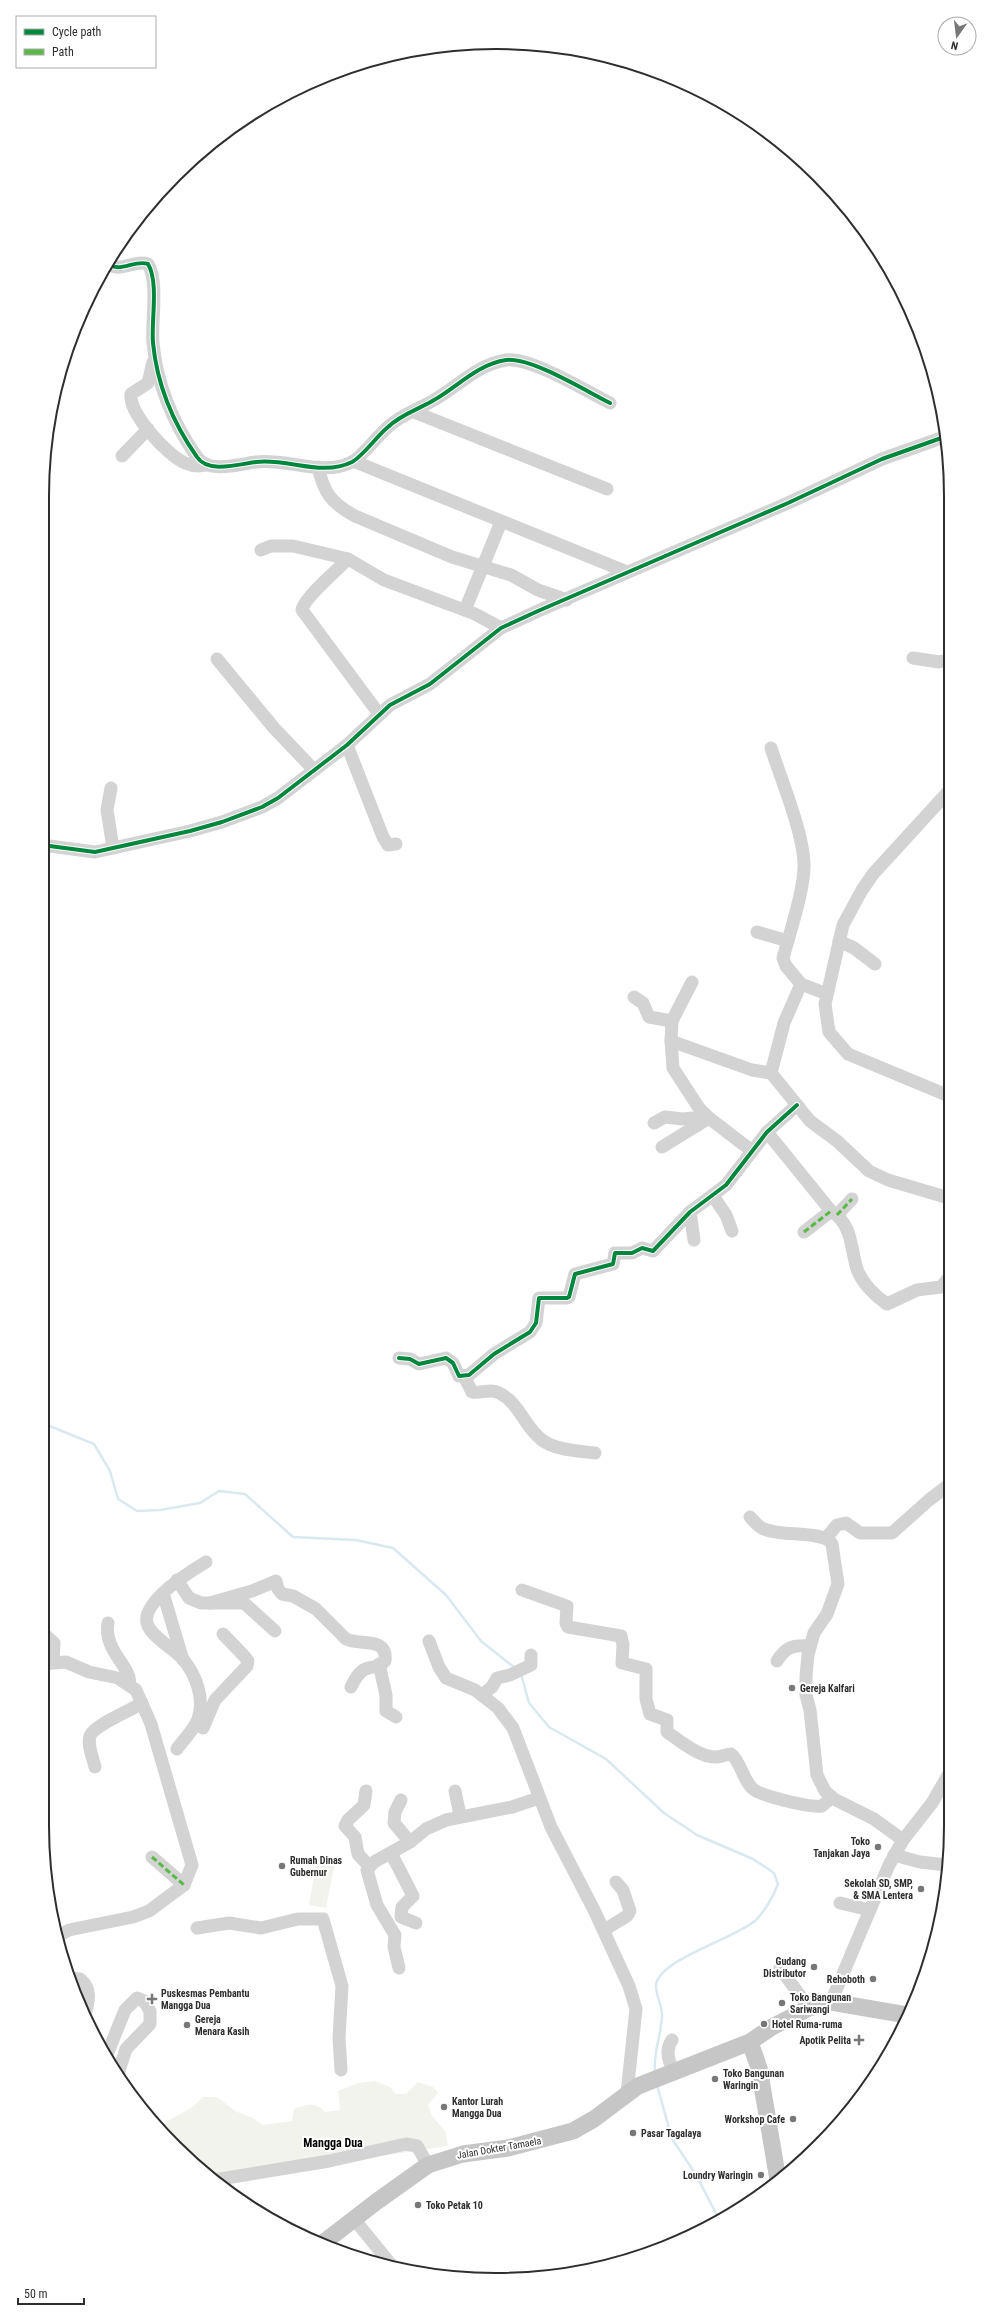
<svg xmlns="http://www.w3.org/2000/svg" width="993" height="2322" font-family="'Roboto Condensed',sans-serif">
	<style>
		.green { fill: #f1f3ec }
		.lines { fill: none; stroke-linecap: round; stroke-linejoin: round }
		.stream { stroke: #dae9ef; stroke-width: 2.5 }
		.minor { stroke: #d3d3d3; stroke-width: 13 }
		.major { stroke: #c6c6c6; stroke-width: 17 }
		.quiet { stroke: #58b947; stroke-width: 3; stroke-dasharray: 6 3; stroke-linecap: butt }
		.cycleway-casing { stroke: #fff; stroke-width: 6 }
		.cycleway { stroke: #00873e; stroke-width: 4 }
		.poi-dot { fill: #777; stroke: #fff; stroke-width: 1.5 }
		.labels { text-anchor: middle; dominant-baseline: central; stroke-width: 4; stroke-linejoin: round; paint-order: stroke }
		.poi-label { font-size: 10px; font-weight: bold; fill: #2e2e2e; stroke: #fff; text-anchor: start }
		.street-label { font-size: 10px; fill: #2e2e2e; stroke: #fff }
		.quarter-label { font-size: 12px; font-weight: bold; fill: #000; stroke: #fff }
		.rim { fill: none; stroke: #2e2e2e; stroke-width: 2 }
	</style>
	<rect width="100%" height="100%" fill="#fff"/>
	<!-- green -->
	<g class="green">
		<polygon points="317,1859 335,1862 326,1908 309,1905"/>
		<path d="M375,2081L390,2087L396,2094H406L418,2082L433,2087L438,2093L428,2105L432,2116L445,2131L448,2146L321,2165L217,2184L157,2127L191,2108L203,2097H217L235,2111L253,2118L263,2125L292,2121L294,2109C306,2105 315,2101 325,2112L340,2110L338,2091L358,2083Z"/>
	</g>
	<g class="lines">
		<!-- stream -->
		<g class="stream">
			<polyline points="42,1423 94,1444 110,1471 118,1499 137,1511 160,1510 200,1503 219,1491 245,1494 293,1537 356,1540 393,1548 446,1595 481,1641 515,1668"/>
			<path d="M521,1674L529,1703L549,1727L606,1759L664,1813L697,1835L753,1859L774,1873L778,1884C774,1895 765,1911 756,1920C735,1939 659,1959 656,1985C655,1993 663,2007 662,2017C661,2035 653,2054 655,2072"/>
			<polyline points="657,2085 672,2139 695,2173 720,2221"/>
		</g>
		<!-- minor -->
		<g class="minor">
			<path d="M107,263C120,274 134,259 148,264C159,282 151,322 153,343C157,384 173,423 197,457C208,474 240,464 256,462C288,458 322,477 352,462C363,456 377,436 388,427C400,415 419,409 434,400C457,387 478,364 506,360C531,357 586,391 610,403"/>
			<path d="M153,362L148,383L131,394C128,413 168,456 185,463C192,466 198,467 206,465"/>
			<polyline points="414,412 607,489"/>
			<polyline points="122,456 148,429"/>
			<polyline points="353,461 627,572"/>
			<path d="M318,467C324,493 331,503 355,516L452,557L511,575L538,590L567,600"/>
			<polyline points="261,550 271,546 293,546 348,559 384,580 475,614 501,628"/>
			<path d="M348,559C338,569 303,599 302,610L379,714"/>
			<polyline points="465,610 501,522"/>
			<polyline points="913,658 939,662 948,660"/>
			<polyline points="217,659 274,728 314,770"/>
			<polyline points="347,745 383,837 388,845 396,844"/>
			<path d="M771,748C781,779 803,832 804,863C805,888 790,932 783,958L786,966L801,984"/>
			<polyline points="111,788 107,810 113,848"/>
			<polyline points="948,792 873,874 862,890 843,925 825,1004 829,1032 848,1054 949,1096"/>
			<polyline points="42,845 95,852 190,831 222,822 262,807 278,798 347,745 390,705 430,684 501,628 538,611 788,503 882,459 947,436"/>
			<polyline points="757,932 788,941"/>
			<polyline points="839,941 854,948 875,964"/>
			<polyline points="692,982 672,1021 671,1041 752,1070 771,1073"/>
			<polyline points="827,994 801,984 784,1023 771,1073 810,1121 837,1141 869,1171 888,1180 949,1198"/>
			<polyline points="634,997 643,1003 649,1017 672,1021"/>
			<polyline points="671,1041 673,1068 699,1108 709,1118"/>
			<polyline points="654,1123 665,1117 683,1119 692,1118 698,1125"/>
			<path d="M767,1132L831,1211C853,1225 850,1247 857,1269C862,1283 875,1296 887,1304L917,1290L941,1287L949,1277"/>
			<polyline points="662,1147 709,1118 752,1151"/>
			<polyline points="713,1196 726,1215 732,1231"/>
			<polyline points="690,1212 694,1240"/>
			<polyline points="837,1215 852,1199"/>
			<polyline points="804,1232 831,1211"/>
			<polyline points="399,1358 410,1359 419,1364 446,1358 453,1363 459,1376 469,1375 494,1354 530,1332 536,1323 539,1298 567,1298 569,1297 575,1274 613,1264 615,1253 632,1253 642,1248 653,1251 690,1212 726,1185 767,1132 797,1105"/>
			<path d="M464,1376L472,1392C481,1394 490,1388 499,1393C520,1403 524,1427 542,1440C555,1450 579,1451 595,1453"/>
			<path d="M750,1517C754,1521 758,1527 764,1529C781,1537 824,1530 832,1544L838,1584L827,1614L814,1633L808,1655L806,1676V1695L810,1710L817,1775L825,1791L834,1799L874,1819L903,1840"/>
			<polyline points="826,1538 837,1525 846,1523 860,1533 892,1533 929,1500 950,1484"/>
			<polyline points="177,1580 189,1598 201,1603 244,1603 275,1631"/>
			<path d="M522,1590L567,1606L566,1623L568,1627L621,1636L623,1645L622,1663L646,1669V1699L650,1714L667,1720V1732C680,1741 699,1757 715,1757C721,1757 726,1754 731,1754C741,1762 742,1778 752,1788C759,1796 811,1808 822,1806L832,1797"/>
			<polyline points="163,1593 183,1660"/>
			<path d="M210,1603L252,1591L276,1581L278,1589L282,1594L293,1596L316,1609L346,1639C360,1646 388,1636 385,1661C371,1674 365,1658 351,1687"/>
			<path d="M108,1623C103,1652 134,1668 129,1685"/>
			<polyline points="42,1632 54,1643 53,1662"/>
			<polyline points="429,1641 439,1667 446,1678 475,1690 498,1708 513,1728 551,1827 594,1910 629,1986 636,2009 627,2093"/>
			<path d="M777,1661C786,1646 794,1645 810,1646"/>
			<polyline points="42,1664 66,1662 89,1672 118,1678 136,1690 151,1724 192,1865 184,1885 149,1911 133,1917 69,1930 57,1937"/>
			<polyline points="379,1664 386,1695 386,1711 396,1717"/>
			<polyline points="482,1695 492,1687 497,1678 510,1675 531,1665 531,1655"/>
			<polyline points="203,1728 215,1700 247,1666 248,1661 245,1657 223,1634"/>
			<path d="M177,1749C184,1739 194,1730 198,1719C205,1699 196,1675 183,1659C174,1649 150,1636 147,1623C142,1601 191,1571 206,1562"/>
			<path d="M95,1767C93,1758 87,1745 90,1736C94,1725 130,1711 142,1703"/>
			<polyline points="366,1791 364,1805 348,1820 345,1826 355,1837 358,1854 369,1866"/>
			<polyline points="455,1791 460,1815"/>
			<polyline points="401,1800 395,1812 394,1823 410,1842 426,1829 446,1820 512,1807 539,1798"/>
			<polyline points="391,1853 413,1896 402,1907 401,1917 416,1923"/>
			<polyline points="894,1855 920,1862 947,1865"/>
			<polyline points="152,1857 184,1885"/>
			<polyline points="840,1903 870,1910"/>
			<polyline points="197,1928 229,1923 261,1928 298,1919 323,1919 342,1986 339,2038 341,2070"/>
			<polyline points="604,1930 627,1916 630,1911 623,1890 616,1882"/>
			<polyline points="399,1968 394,1947 395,1935 377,1905 367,1870 374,1862 410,1842"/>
			<polyline points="780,1968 809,2008"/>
			<path d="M69,1978L80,1979C92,1989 89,2001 85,2014"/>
			<polyline points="831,2002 889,1865 903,1840 932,1803 951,1770"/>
			<path d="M672,2040C665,2050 668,2061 674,2071"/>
			<polyline points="106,2057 125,2010 137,1998 144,2001 150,2011 150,2024 126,2049 118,2074"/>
			<polyline points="214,2180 329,2161 406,2144 417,2146 428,2165"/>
			<polyline points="354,2219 393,2267"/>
		</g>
		<!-- major -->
		<g class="major">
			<polyline points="750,2042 759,2068 778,2180"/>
			<polyline points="323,2243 376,2202 428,2165 463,2154 508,2148 573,2131 594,2119 638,2086 750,2042 772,2027 809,2008 831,2002 907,2015"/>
		</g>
		<!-- quiet -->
		<g class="quiet">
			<polyline points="837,1215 852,1199"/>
			<polyline points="804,1232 831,1211"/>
			<polyline points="152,1857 184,1885"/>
		</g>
		<!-- cycleway casing -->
		<g class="cycleway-casing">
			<g id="cycleway">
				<path d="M107,263C120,274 134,259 148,264C159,282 151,322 153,343C157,384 173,423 197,457C208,474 240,464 256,462C288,458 322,477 352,462C363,456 377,436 388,427C400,415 419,409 434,400C457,387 478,364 506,360C531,357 586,391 610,403"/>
				<polyline points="42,845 95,852 190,831 222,822 262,807 278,798 347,745 390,705 430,684 501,628 538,611 788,503 882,459 947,436"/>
				<polyline points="399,1358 410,1359 419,1364 446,1358 453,1363 459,1376 469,1375 494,1354 530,1332 536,1323 539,1298 567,1298 569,1297 575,1274 613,1264 615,1253 632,1253 642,1248 653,1251 690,1212 726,1185 767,1132 797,1105"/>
			</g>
		</g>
		<!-- cycleway -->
		<use href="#cycleway" class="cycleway"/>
	</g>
	<!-- markers -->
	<g class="poi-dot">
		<circle cx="792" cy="1688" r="4"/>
		<circle cx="878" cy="1847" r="4"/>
		<circle cx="282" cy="1866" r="4"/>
		<circle cx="921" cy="1889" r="4"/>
		<circle cx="814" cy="1967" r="4"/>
		<circle cx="873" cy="1979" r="4"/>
		<path d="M150 1993h4v4h4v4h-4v4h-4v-4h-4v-4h4z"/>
		<circle cx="782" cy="2003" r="4"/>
		<circle cx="764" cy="2024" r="4"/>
		<circle cx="187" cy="2025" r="4"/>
		<path d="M857 2034h4v4h4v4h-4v4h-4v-4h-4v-4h4z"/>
		<circle cx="715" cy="2079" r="4"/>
		<circle cx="444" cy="2107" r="4"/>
		<circle cx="793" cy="2119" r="4"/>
		<circle cx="633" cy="2133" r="4"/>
		<circle cx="761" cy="2175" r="4"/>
		<circle cx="418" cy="2205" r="4"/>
	</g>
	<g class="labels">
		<!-- poi labels -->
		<g class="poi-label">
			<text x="800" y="1688">Gereja Kalfari</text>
			<text x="870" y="1841" text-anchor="end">Toko<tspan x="870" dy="12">Tanjakan Jaya</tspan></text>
			<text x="290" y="1860">Rumah Dinas<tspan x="290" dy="12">Gubernur</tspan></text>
			<text x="913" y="1883" text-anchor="end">Sekolah SD, SMP,<tspan x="913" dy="12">&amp; SMA Lentera</tspan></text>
			<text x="806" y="1961" text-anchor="end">Gudang<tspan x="806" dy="12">Distributor</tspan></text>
			<text x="865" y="1979" text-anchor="end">Rehoboth</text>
			<text x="161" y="1993">Puskesmas Pembantu<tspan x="161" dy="12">Mangga Dua</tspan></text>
			<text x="790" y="1997">Toko Bangunan<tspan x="790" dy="12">Sariwangi</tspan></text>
			<text x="195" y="2019">Gereja<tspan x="195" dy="12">Menara Kasih</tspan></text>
			<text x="772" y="2024">Hotel Ruma-ruma</text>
			<text x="851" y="2040" text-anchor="end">Apotik Pelita</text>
			<text x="723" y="2073">Toko Bangunan<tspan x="723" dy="12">Waringin</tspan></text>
			<text x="452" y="2101">Kantor Lurah<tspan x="452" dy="12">Mangga Dua</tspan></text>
			<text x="785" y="2119" text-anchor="end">Workshop Cafe</text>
			<text x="641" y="2133">Pasar Tagalaya</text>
			<text x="753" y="2175" text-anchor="end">Loundry Waringin</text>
			<text x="426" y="2205">Toko Petak 10</text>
		</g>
		<!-- street labels -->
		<g class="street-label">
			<text transform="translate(499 2148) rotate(-10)">Jalan Dokter Tamaela</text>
		</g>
		<!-- quarter labels -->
		<g class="quarter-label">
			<text x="333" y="2143">Mangga Dua</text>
		</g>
	</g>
	<!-- crop -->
	<path d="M0 0H993V2322H0ZM496 49H497A447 447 0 0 1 944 496V1826A447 447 0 0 1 497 2273H496A447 447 0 0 1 49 1826V496A447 447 0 0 1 496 49Z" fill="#fff" fill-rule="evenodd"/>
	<path class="rim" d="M496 49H497A447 447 0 0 1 944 496V1826A447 447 0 0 1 497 2273H496A447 447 0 0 1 49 1826V496A447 447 0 0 1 496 49Z"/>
	<!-- legend -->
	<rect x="16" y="16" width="140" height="52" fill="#ffffff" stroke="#ababab"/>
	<rect x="24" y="29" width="20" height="6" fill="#00873e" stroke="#ababab"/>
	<text x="52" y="36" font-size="12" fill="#2e2e2e">Cycle path</text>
	<rect x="24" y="49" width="20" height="6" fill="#58b947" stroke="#ababab"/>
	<text x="52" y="56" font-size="12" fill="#2e2e2e">Path</text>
	<!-- north arrow -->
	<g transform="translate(957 36) rotate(194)"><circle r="19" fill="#ffffff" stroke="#ababab"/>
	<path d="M0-3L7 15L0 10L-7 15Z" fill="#777777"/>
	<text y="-6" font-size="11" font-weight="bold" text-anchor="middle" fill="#2e2e2e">N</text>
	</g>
	<!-- scale -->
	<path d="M18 2298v6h66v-6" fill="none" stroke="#2e2e2e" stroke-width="2"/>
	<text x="24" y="2298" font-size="12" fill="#2e2e2e" stroke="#ffffff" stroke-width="3" paint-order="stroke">50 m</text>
</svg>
